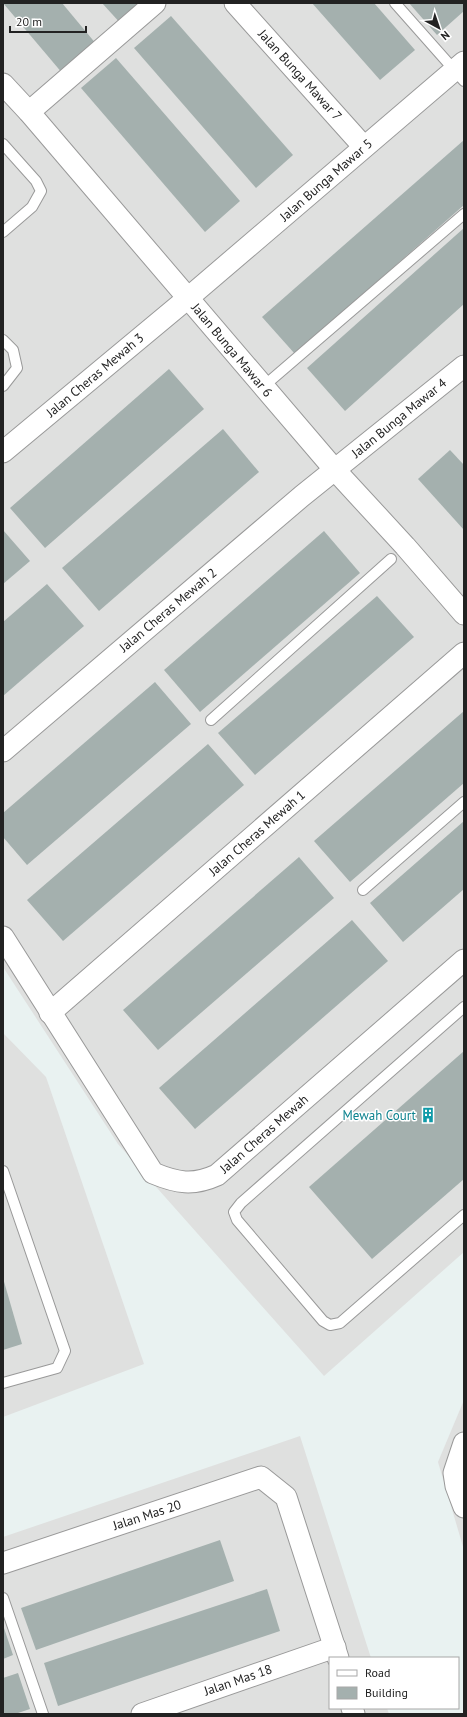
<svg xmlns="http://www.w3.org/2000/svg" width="467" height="1717" font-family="'PT Sans',sans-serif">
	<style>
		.residential { fill: #dfe0df }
		.building { fill: #a4b0ae }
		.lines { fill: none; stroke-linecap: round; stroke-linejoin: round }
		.service-casing { stroke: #999; stroke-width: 12 }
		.minor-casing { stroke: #999; stroke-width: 23 }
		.service { stroke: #fff; stroke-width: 10 }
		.minor { stroke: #fff; stroke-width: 21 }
		.labels { text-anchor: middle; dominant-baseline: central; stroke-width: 3; stroke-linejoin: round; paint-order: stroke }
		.street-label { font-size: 13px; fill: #222; stroke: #fff }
		.culture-label { font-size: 13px; fill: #0d838f; stroke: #fff; text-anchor: end }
	</style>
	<rect width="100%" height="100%" fill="#e9f2f1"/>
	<!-- residential -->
	<g class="residential">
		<polygon points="3,3 464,3 464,1252 324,1376 118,1144 3,967"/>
		<polygon points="3,1033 46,1077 144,1364 3,1417"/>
		<polygon points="464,1400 464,1550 438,1462"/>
		<polygon points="300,1436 371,1658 330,1658 330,1708 387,1708 389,1714 3,1714 3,1537"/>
	</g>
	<!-- building -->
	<g class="building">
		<polygon points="3,3 62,3 97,45 63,74"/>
		<polygon points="102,3 147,3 122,25"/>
		<polygon points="312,3 374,3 415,50 380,80"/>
		<polygon points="409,3 464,3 464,11 437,35"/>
		<polygon points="171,16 293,155 256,188 134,48"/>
		<polygon points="116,58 240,201 205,232 81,88"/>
		<polygon points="464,140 464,205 295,354 262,317"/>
		<polygon points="464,228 464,304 345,411 307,368"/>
		<polygon points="169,369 204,409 45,548 10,508"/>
		<polygon points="223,429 259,472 99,611 62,568"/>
		<polygon points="450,450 464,465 464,530 418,479"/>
		<polygon points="3,530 30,561 3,584"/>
		<polygon points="324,531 360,573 200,712 164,670"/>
		<polygon points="47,584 84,626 3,696 3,622"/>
		<polygon points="377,596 414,637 255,775 218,733"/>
		<polygon points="155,682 191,724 27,865 3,837 3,813"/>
		<polygon points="464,711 464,783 350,882 314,841"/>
		<polygon points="208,744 244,785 63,941 27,900"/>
		<polygon points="464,821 464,889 403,942 370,903"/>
		<polygon points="299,857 334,898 158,1050 123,1010"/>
		<polygon points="352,920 388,961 195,1129 159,1088"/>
		<polygon points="464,1051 464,1179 372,1259 309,1187"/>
		<polygon points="3,1278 22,1344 3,1350"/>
		<polygon points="220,1540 234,1581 36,1650 21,1608"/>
		<polygon points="267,1589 280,1631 58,1706 44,1663"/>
		<polygon points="3,1625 13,1655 3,1659"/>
		<polygon points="18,1673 30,1709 15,1714 3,1714 3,1678"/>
	</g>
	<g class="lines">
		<!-- service casing -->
		<g class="service-casing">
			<g id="service">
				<polyline points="395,3 464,81"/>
				<polyline points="3,144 36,181 41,191 32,207 3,232"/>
				<polyline points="3,340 13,350 17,368 3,386"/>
				<polyline points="264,386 464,214"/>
				<polyline points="211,720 391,559"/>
				<polyline points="363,890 464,802"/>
				<polyline points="464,1007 241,1203 234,1212 237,1220 323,1321 330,1325 340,1323 464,1215"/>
				<polyline points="3,1171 65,1351 57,1368 3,1383"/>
				<polyline points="3,1598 43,1714"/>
			</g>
		</g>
		<!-- minor casing -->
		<g class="minor-casing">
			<g id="minor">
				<polyline points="235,3 364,147"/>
				<polyline points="3,84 29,112 335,470 405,546 464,614"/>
				<polyline points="29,112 155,3"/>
				<polyline points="3,452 188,298 464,62"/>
				<polyline points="3,751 302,496 464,366"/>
				<path d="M3,937L153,1173C177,1183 193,1186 217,1175L464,960"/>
				<polyline points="50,1013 464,653"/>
				<polyline points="464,1443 454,1473 456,1486 464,1507"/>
				<polyline points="3,1563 261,1477 286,1497 338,1658"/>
				<polyline points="352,1708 354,1714"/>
				<polyline points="142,1714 335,1647"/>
			</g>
		</g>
		<!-- service -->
		<use href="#service" class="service"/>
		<!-- minor -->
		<use href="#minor" class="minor"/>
	</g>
	<!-- icons -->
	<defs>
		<g id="building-bare" transform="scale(1.2)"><path d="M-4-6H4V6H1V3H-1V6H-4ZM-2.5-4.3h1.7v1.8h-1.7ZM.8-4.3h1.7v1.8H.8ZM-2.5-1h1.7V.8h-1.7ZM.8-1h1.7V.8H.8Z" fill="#0f9aa8" stroke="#fff" stroke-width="2.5" paint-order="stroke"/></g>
	</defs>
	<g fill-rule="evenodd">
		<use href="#building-bare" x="428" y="1115"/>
	</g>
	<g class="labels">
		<!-- street labels -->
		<g class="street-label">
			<text transform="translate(300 75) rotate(48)">Jalan Bunga Mawar 7</text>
			<text transform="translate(326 180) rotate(-41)">Jalan Bunga Mawar 5</text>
			<text transform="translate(232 350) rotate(50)">Jalan Bunga Mawar 6</text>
			<text transform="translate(95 375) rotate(-40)">Jalan Cheras Mewah 3</text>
			<text transform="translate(399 418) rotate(-39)">Jalan Bunga Mawar 4</text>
			<text transform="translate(168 610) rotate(-40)">Jalan Cheras Mewah 2</text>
			<text transform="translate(257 833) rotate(-41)">Jalan Cheras Mewah 1</text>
			<text transform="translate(264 1134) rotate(-41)">Jalan Cheras Mewah</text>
			<text transform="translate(147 1515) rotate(-18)">Jalan Mas 20</text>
			<text transform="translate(238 1680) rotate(-19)">Jalan Mas 18</text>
		</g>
		<!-- culture labels -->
		<g class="culture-label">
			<text x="416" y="1115">Mewah Court</text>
		</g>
	</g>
	<!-- border -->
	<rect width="467" height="1717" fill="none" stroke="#222222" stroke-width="8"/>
	<!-- legend -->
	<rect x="329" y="1657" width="130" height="52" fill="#ffffff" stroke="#a7a7a7"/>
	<rect x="337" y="1670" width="20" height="6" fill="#ffffff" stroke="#a7a7a7"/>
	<text x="365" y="1677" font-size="12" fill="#222222">Road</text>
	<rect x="337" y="1687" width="20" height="12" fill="#a4b0ae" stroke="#a7a7a7"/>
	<text x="365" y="1697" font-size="12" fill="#222222">Building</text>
	<!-- north arrow -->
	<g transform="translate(439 28) rotate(140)" stroke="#ffffff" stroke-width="3" paint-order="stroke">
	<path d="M0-3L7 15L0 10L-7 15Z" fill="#222222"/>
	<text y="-6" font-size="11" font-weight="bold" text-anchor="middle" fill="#222222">N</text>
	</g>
	<!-- scale -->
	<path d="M10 26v6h76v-6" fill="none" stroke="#222222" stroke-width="2"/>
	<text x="16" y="26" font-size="12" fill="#222222" stroke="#ffffff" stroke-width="3" paint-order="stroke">20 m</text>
</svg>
